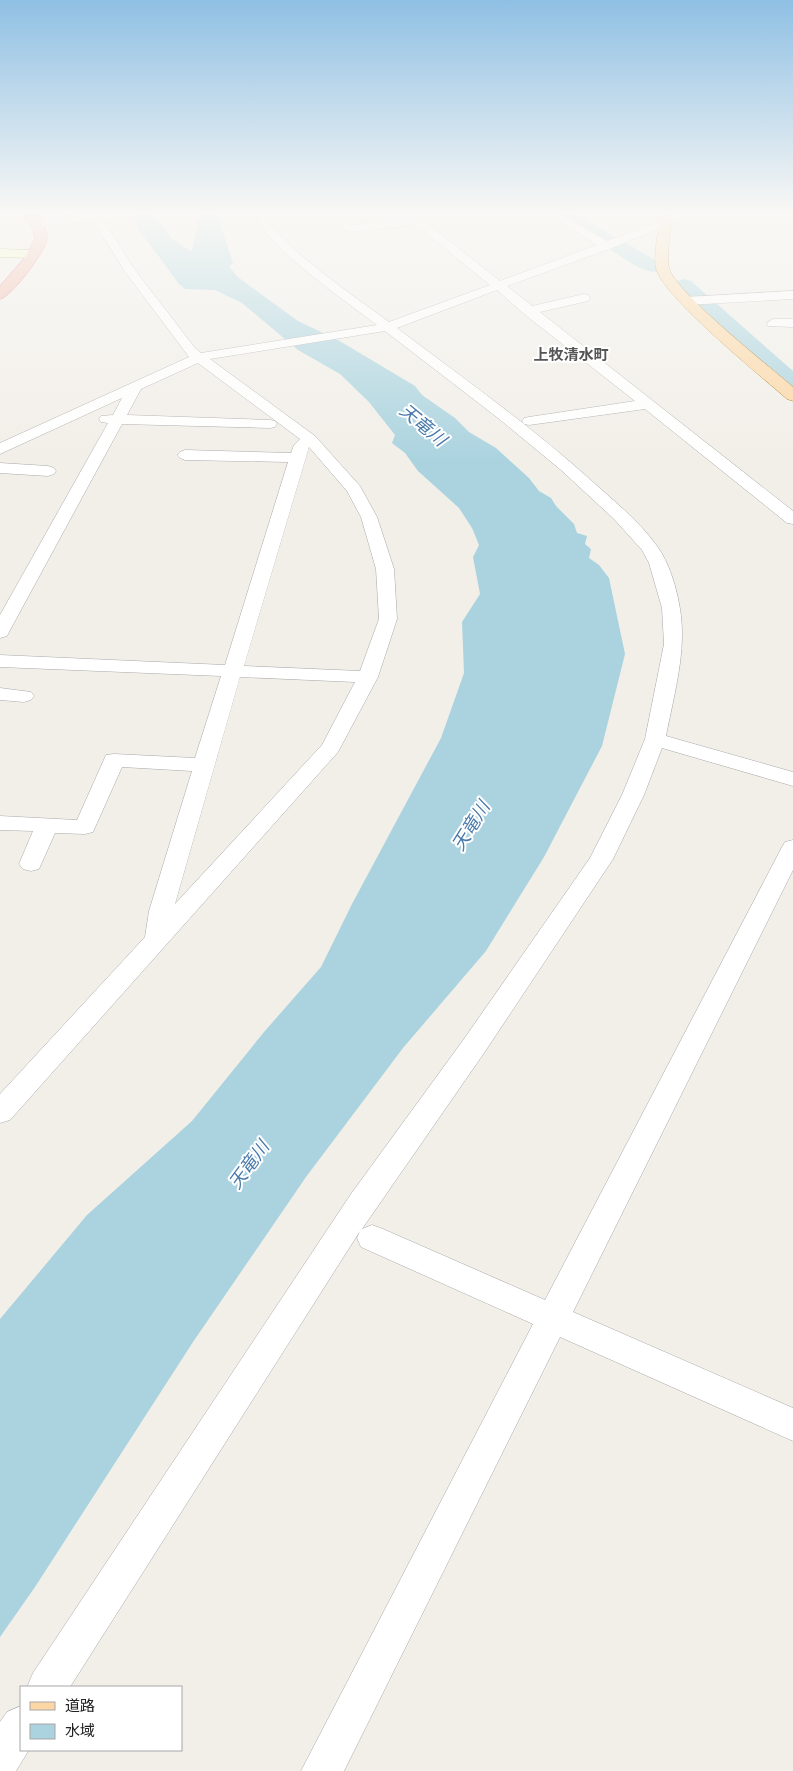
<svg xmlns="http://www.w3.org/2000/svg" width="793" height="1771" font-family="'Fira Sans','Noto Sans JP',sans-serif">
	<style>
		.water { fill: #aad3df }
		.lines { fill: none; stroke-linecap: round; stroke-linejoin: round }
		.river { fill: #aad3df; fill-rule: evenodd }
		.minor-casing { stroke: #a9a9a9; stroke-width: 1 }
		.tertiary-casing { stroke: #a9a9a9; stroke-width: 1 }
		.secondary-casing { stroke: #707d05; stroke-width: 1 }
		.primary-casing { stroke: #a06b00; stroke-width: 1 }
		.trunk-casing { stroke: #dc2a67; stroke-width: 1 }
		.minor { fill: #fff; fill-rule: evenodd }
		.tertiary { fill: #fff; fill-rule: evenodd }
		.secondary { fill: #f7fabf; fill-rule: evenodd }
		.primary { fill: #fcd6a4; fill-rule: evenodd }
		.trunk { fill: #f2b4a3; fill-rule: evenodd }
		.labels { text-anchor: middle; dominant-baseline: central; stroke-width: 4; stroke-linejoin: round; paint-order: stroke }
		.far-neighbourhood-label { font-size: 15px; font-weight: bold; fill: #555; stroke: #fff }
		.water-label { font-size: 18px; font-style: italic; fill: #4a7aab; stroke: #fff }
	</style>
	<rect width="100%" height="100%" fill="#f2efe9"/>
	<!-- water -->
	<polygon class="water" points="133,214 151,214 166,229 171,238 192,252 200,214 221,214 221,226 233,263 229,267 239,278 298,321 338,340 415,386 422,395 455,418 469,432 496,448 529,478 539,491 551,498 556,506 574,524 577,533 587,536 585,544 591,549 589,558 599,565 609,578 625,654 602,746 544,857 486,951 403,1048 306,1177 193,1342 35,1587 0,1637 0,1319 87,1215 192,1121 264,1032 321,967 352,904 441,738 464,673 462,622 480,594 473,557 479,545 472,528 459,508 418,471 405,453 392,443 395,435 369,402 340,374 298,350 242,303 215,290 185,289 179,284 134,223 136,220"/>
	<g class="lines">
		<!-- river -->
		<g class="river">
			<path d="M552,214H575L617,238L619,241L626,243L660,263L663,267L660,271C644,275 626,259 612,251L610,248L603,246L555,218Z"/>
			<polygon points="684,279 691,281 793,371 793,390 785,388 677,289 674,285 677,281"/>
		</g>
		<!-- minor casing -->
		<g class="minor-casing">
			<g id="minor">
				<path d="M89,214H99L135,270L195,348L201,353L377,325C346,301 267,248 255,214H265C277,245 360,300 389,322L490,285L416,225L350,232L346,231L328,214H340L352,225L408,220L403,214H415L500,281L597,245L547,214H560L607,241L679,214H695L612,248L507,286L532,306L584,294L588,295L590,298L588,301L540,312L793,511V524L787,523L645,409L529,425L524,424L522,421L524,418L529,417L635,401L524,314L497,290L397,328C463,378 531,426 593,482C615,502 639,521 657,546C669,562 677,589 680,609C687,651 674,694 666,736L793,772V786L662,748L644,795L613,859L484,1053L362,1229L372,1225L383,1229L545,1300L782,847L785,842L793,840V870L573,1312L793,1408V1441L560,1337L344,1771H301L533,1324L361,1247L357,1238L360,1231L70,1687H27L33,1673L351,1194L464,1039L590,858L622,795L645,739L664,644L662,608L649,563L642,550L614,519L561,470L498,418L385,331L210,359L315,436L360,486L377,517L394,569L397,619L378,677L338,752L10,1120L0,1123V1094L145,937L149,911L192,771L122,767L93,832L85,834L55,833L39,869L31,871L23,869L19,864L33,831L0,830V816L77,820L106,755L114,754L195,758L221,676L0,667V655L225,665L288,462L185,460L180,458L177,455L180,452L185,450L291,453L294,445L300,439L198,363L141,389L127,415L270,420L275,421L277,424L275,427L270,428L122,424L9,632L7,636L0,638V615L108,423L101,422L99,419L101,416L113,415L122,398L0,454V443L189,357L126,273ZM309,447L347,491L361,517L376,569L379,619L360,671L244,666ZM240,677L355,682L322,745L175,904Z"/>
				<polygon points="793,291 793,299 686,305 680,301 686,297"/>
				<polygon points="773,319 793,319 793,327 768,326 767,323"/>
				<polygon points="0,463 48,466 54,468 56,471 54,474 48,476 0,473"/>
				<polygon points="0,688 31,692 34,696 31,700 24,702 0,700"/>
				<polygon points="21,1706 21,1750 29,1750 16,1771 0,1771 0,1722 7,1712"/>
			</g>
		</g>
		<!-- tertiary casing -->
		<g class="tertiary-casing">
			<polygon id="tertiary" points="85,214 131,214 125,218 36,227 30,223 36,219"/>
		</g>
		<!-- secondary casing -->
		<g class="secondary-casing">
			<polygon id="secondary" points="0,249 33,250 40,254 33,258 0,257"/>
		</g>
		<!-- primary casing -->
		<g class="primary-casing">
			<path id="primary" d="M660,214H672C671,227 666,257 669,268C675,292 770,367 793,387V401L787,399C762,377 661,295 656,268C653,256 659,228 660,214Z"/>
		</g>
		<!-- trunk casing -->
		<g class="trunk-casing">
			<path id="trunk" d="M22,214H35C40,221 48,229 47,238C47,250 11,297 0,299V286L26,256L35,238L32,228Z"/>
		</g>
		<!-- minor -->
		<use href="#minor" class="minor"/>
		<!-- tertiary -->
		<use href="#tertiary" class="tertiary"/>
		<!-- secondary -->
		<use href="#secondary" class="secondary"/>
		<!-- primary -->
		<use href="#primary" class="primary"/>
		<!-- trunk -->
		<use href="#trunk" class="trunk"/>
	</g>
	<!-- sky -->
	<linearGradient id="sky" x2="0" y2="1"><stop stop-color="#8fc0e4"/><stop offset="0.46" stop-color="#f9f8f5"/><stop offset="1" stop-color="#f9f8f5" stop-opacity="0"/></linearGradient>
	<rect width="793" height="462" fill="url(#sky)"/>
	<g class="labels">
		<!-- far-neighbourhood labels -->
		<g class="far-neighbourhood-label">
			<text x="571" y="355">上牧清水町</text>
		</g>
		<!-- water labels -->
		<g class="water-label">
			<text transform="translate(423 425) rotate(40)">天竜川</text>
			<text transform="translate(471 826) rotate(-58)">天竜川</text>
			<text transform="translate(249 1165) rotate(-54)">天竜川</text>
		</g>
	</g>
	<!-- legend -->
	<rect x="20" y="1686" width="162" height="65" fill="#ffffff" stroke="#a7a7a7"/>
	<rect x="30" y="1702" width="25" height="8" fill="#fcd6a4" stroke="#a7a7a7"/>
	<text x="65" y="1711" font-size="15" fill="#222222">道路</text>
	<rect x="30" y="1724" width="25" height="15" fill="#aad3df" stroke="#a7a7a7"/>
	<text x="65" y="1736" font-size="15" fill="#222222">水域</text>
</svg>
